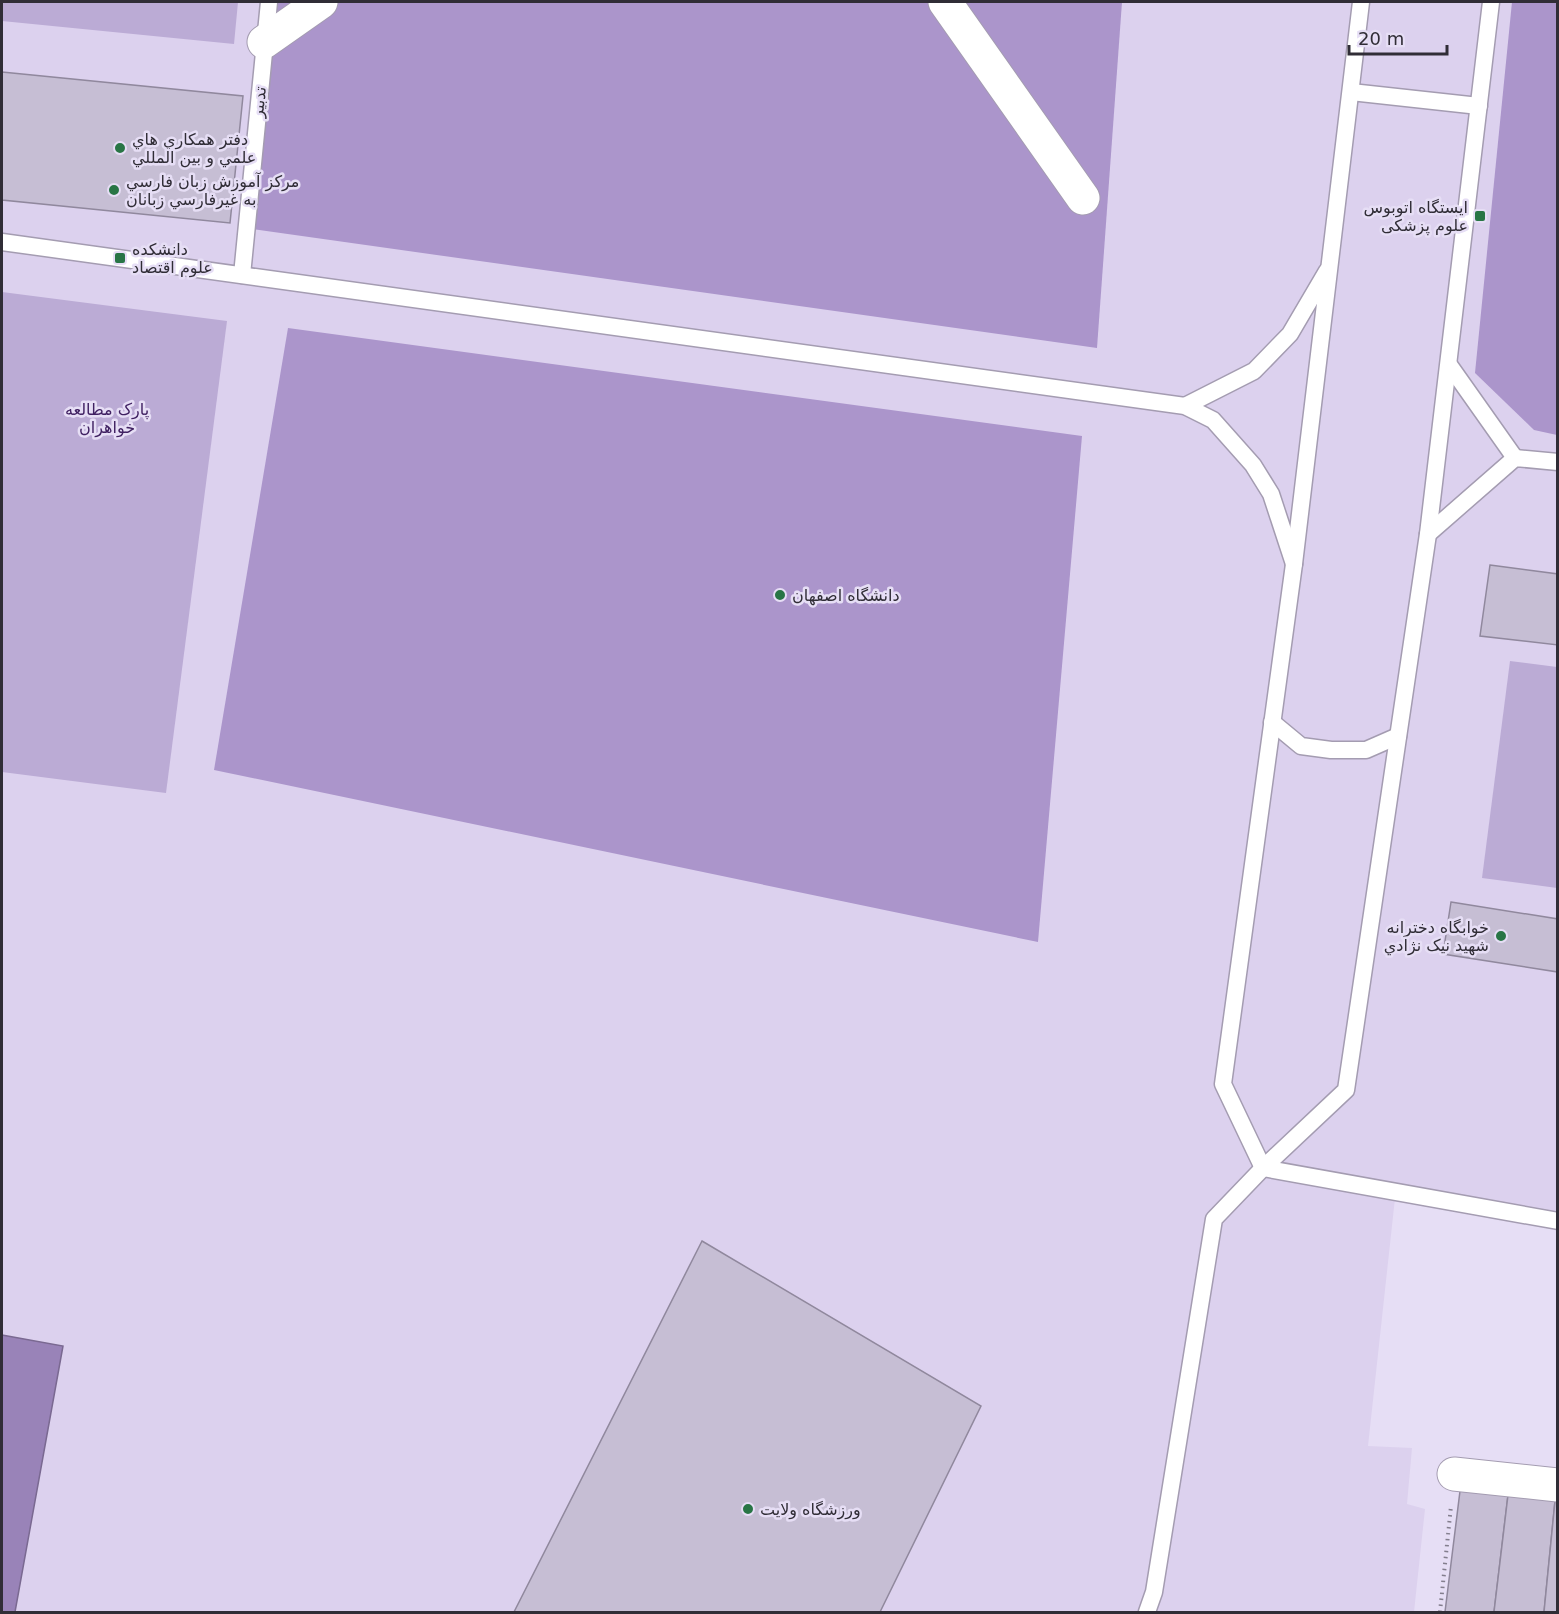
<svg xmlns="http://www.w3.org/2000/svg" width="1559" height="1614" font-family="'DejaVu Sans','Noto Naskh Arabic',sans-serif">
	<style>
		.built { fill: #dcd1ee }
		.green { fill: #bbabd5 }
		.forest { fill: #ab95cb }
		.water { fill: #9983b8; stroke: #7a6991; stroke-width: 1.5 }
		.building { fill: #c6bed4; stroke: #90889d; stroke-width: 1.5 }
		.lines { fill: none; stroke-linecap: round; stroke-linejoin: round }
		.lane-casing { stroke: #a49cb1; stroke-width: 19 }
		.street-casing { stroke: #a49cb1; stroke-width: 35 }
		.path { stroke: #837e8d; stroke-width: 4; stroke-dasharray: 1.5 4.5; stroke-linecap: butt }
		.lane { stroke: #fff; stroke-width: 16 }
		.street { stroke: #fff; stroke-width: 33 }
		.poi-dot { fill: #287545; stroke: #e6def5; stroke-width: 2 }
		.labels { text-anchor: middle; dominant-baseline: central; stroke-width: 5; stroke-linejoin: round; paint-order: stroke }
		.street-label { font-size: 16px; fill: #302d36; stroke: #e6def5 }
		.poi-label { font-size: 16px; fill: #302d36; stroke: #e6def5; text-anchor: start }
		.park-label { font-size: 16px; fill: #402162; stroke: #e6def5 }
	</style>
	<rect width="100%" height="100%" fill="#e6def5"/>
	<!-- built -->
	<polygon class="built" points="2,2 1557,2 1557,1218 1396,1189 1368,1446 1412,1448 1407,1504 1425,1509 1414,1612 2,1612"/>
	<!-- green -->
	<g class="green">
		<polygon points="2,2 238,2 234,44 2,21"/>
		<polygon points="2,292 227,321 166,793 2,772"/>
		<polygon points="1510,661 1557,667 1557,888 1482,878"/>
	</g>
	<!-- forest -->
	<g class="forest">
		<polygon points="269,2 1122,2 1097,348 245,228"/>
		<polygon points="1512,2 1557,2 1557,435 1534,430 1475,373"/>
		<polygon points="288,328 1082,436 1038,942 214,770"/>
	</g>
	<!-- water -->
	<polygon class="water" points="2,1335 63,1346 15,1612 2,1612"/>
	<!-- building -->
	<g class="building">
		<polygon points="2,72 243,96 230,223 2,200"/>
		<polygon points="1490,565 1558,574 1558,645 1480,636"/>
		<polygon points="1451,902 1558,919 1558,972 1443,954"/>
		<polygon points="702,1241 981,1406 880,1612 514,1612"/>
		<polygon points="1460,1491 1508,1495 1494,1612 1445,1612"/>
		<polygon points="1508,1495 1555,1501 1544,1612 1494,1612"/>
		<polygon points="1555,1501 1558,1501 1558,1612 1544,1612"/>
	</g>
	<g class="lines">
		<!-- lane casing -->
		<g class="lane-casing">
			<g id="lane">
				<polyline points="1351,92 1479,106"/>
				<polyline points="2,242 1185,406 1213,420 1253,465 1271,494 1294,564"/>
				<polyline points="242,275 269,2"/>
				<polyline points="1450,366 1515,458"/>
				<polyline points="1185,406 1254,371 1290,334 1327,271"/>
				<polyline points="1428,534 1515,458 1558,462"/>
				<polyline points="1272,722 1301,746 1331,750 1366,750 1398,736"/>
				<polyline points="1263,1168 1223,1084 1294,564 1361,2"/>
				<polyline points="1263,1168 1558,1221"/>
				<polyline points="1147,1612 1154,1592 1214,1219 1263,1168 1346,1090 1428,534 1491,2"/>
			</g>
		</g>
		<!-- street casing -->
		<g class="street-casing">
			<g id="street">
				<polyline points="945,2 1083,198"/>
				<polyline points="264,42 321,2"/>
				<polyline points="1454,1474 1558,1485"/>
			</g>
		</g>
		<!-- path -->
		<polyline class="path" points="1440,1612 1451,1506"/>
		<!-- lane -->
		<use href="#lane" class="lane"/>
		<!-- street -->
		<use href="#street" class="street"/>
	</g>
	<!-- markers -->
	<g class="poi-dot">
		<circle cx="120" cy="148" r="6"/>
		<circle cx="114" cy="190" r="6"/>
		<rect x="1474" y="210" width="12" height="12" rx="3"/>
		<rect x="114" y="252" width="12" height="12" rx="3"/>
		<circle cx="780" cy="595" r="6"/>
		<circle cx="1501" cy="936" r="6"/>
		<circle cx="748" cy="1509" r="6"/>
	</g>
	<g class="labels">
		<!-- street labels -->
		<g class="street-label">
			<text transform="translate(259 102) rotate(-84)">تدبیر</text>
		</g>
		<!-- poi labels -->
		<g class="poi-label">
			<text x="132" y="139">دفتر همکاري هاي<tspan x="132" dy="18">علمي و بين المللي</tspan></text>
			<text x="126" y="181">مرکز آموزش زبان فارسي<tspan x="126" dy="18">به غيرفارسي زبانان</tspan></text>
			<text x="1468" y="207" text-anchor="end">ایستگاه اتوبوس<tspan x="1468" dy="18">علوم پزشکی</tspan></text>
			<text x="132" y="249">دانشکده<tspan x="132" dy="18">علوم اقتصاد</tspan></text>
			<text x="792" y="595">دانشگاه اصفهان</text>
			<text x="1489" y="927" text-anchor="end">خوابگاه دخترانه<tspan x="1489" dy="18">شهيد نيک نژادي</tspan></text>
			<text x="760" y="1509">ورزشگاه ولایت</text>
		</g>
		<!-- park labels -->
		<g class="park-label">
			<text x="107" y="409">پارک مطالعه<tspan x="107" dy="18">خواهران</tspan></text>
		</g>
	</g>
	<!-- border -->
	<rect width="1559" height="1614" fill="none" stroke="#302d36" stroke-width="6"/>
	<!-- scale -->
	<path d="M1349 45v9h98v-9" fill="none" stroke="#302d36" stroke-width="3"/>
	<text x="1358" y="45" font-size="18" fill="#302d36" stroke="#e6def5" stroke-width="4.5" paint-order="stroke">20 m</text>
</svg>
